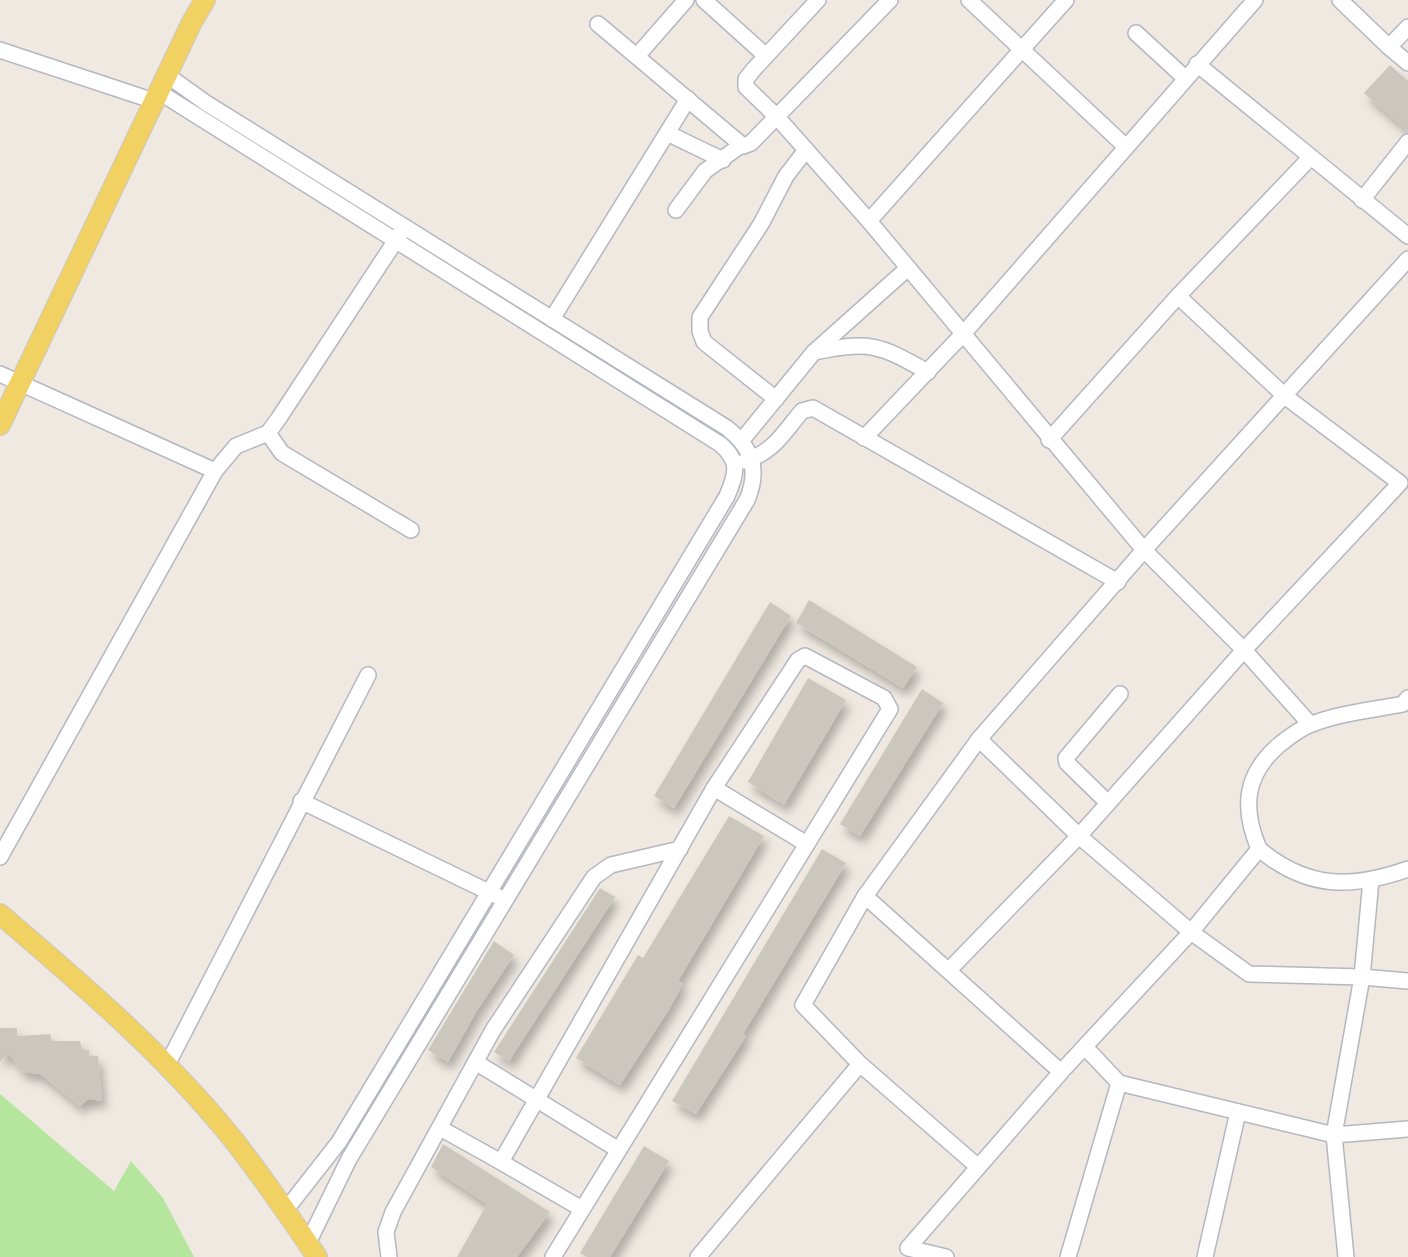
<svg xmlns="http://www.w3.org/2000/svg" width="1408" height="1257" font-family="Figtree,sans-serif">
	<style>
		.green { fill: #b6e59e }
		.building { fill: #cbc7bf; filter: url(#shadow) }
		.lines { fill: none; stroke-linecap: round; stroke-linejoin: round }
		.minor-casing { stroke: #b4b7c1; stroke-width: 18 }
		.major-casing { stroke: #c9c9c9; stroke-width: 22 }
		.minor { stroke: #fff; stroke-width: 15 }
		.major { stroke: #f2d163; stroke-width: 20 }
	</style>
	<defs>
		<filter id="shadow"><feDropShadow dx="4.5" dy="8" stdDeviation="5" flood-color="#0004"/></filter>
	</defs>
	<rect width="100%" height="100%" fill="#efe9e1"/>
	<!-- green -->
	<polygon class="green" points="0,1094 114,1191 131,1161 163,1198 194,1257 0,1257"/>
	<!-- building -->
	<g class="building">
		<polygon points="1390,65 1408,81 1408,131 1364,93"/>
		<polygon points="809,600 917,667 903,688 796,623"/>
		<polygon points="770,602 791,616 674,808 654,796"/>
		<polygon points="808,678 846,700 784,805 748,782"/>
		<polygon points="922,689 943,703 860,836 840,824"/>
		<polygon points="729,816 764,836 678,981 683,984 668,1011 620,1085 576,1058 638,955 643,958"/>
		<polygon points="822,849 846,863 743,1034 746,1036 696,1114 672,1101"/>
		<polygon points="600,888 615,897 509,1061 494,1052"/>
		<polygon points="494,941 514,955 476,1012 448,1062 428,1050"/>
		<polygon points="0,1028 17,1028 17,1036 50,1034 52,1041 80,1041 82,1050 89,1050 89,1056 98,1056 102,1101 88,1099 80,1106 40,1074 23,1072 8,1053 0,1062"/>
		<polygon points="443,1144 550,1212 517,1257 457,1257 487,1204 431,1167"/>
		<polygon points="644,1146 669,1161 610,1257 587,1257 580,1253"/>
	</g>
	<g class="lines">
		<!-- minor casing -->
		<g class="minor-casing">
			<g id="minor">
				<polyline points="704,0 766,56"/>
				<polyline points="818,0 754,69 746,79 746,87 777,117 869,221"/>
				<polyline points="969,0 1125,146"/>
				<polyline points="1066,0 869,221 1144,550 1244,650 1310,724"/>
				<polyline points="1340,0 1389,47 1408,27"/>
				<polyline points="598,24 743,146 751,143 890,0"/>
				<polyline points="1136,33 1185,78"/>
				<polyline points="1389,47 1408,63"/>
				<polyline points="0,50 154,101"/>
				<polyline points="637,56 686,0"/>
				<polyline points="1197,64 1408,236"/>
				<path d="M167,75L206,103L727,428C752,448 760,469 747,500L349,1159L308,1243"/>
				<path d="M159,92L720,444C740,461 737,473 727,496L339,1142L285,1211"/>
				<polyline points="667,133 723,160"/>
				<polyline points="1362,200 1408,142"/>
				<polyline points="676,210 705,171 740,146"/>
				<path d="M1178,296L1286,397L1400,483L1244,650L1079,836L1191,932L1259,849C1242,809 1244,775 1279,745C1288,738 1300,728 1312,724C1340,713 1373,710 1403,704L1408,698"/>
				<polyline points="552,319 688,99"/>
				<path d="M814,352C871,341 878,344 928,372"/>
				<polyline points="0,374 215,471"/>
				<polyline points="776,399 704,342 700,331 700,317 761,224 786,176 806,150"/>
				<polyline points="268,433 282,453 411,530"/>
				<polyline points="864,438 963,334 1255,0"/>
				<polyline points="742,440 814,352 908,268"/>
				<polyline points="1049,440 1178,296 1310,158"/>
				<path d="M745,461C774,452 784,432 802,411L813,408L1118,582"/>
				<polyline points="714,788 805,843"/>
				<polyline points="301,801 499,897"/>
				<polyline points="1108,803 1067,763 1066,758 1120,694"/>
				<path d="M1259,849C1307,889 1351,889 1408,869"/>
				<polyline points="0,857 215,471 236,446 268,433 279,418 402,231"/>
				<polyline points="1371,880 1362,977 1408,981"/>
				<polyline points="865,896 803,1005 860,1064 977,1166"/>
				<polyline points="949,970 1079,836 979,739"/>
				<polyline points="1085,1047 1119,1083 1334,1135 1362,977 1249,974 1191,932 1061,1072 865,896 979,739 1144,550 1408,259"/>
				<polyline points="477,1063 617,1149"/>
				<polyline points="166,1067 368,675"/>
				<polyline points="440,1128 501,1162"/>
				<polyline points="389,1257 386,1232 393,1212 493,1030 594,877 611,865 680,849"/>
				<polyline points="553,1257 890,709 884,698 805,656 798,660 714,788 501,1162 582,1209"/>
				<polyline points="698,1257 860,1064"/>
				<polyline points="946,1257 908,1248 1061,1072"/>
				<polyline points="1068,1257 1119,1083"/>
				<polyline points="1205,1257 1238,1112"/>
				<polyline points="1346,1257 1334,1135 1408,1129"/>
			</g>
		</g>
		<!-- major casing -->
		<g class="major-casing">
			<g id="major">
				<polyline points="0,425 192,22 205,0"/>
				<path d="M0,914C81,983 165,1055 232,1138C262,1176 290,1217 317,1257"/>
			</g>
		</g>
		<!-- minor -->
		<use href="#minor" class="minor"/>
		<!-- major -->
		<use href="#major" class="major"/>
	</g>
</svg>
